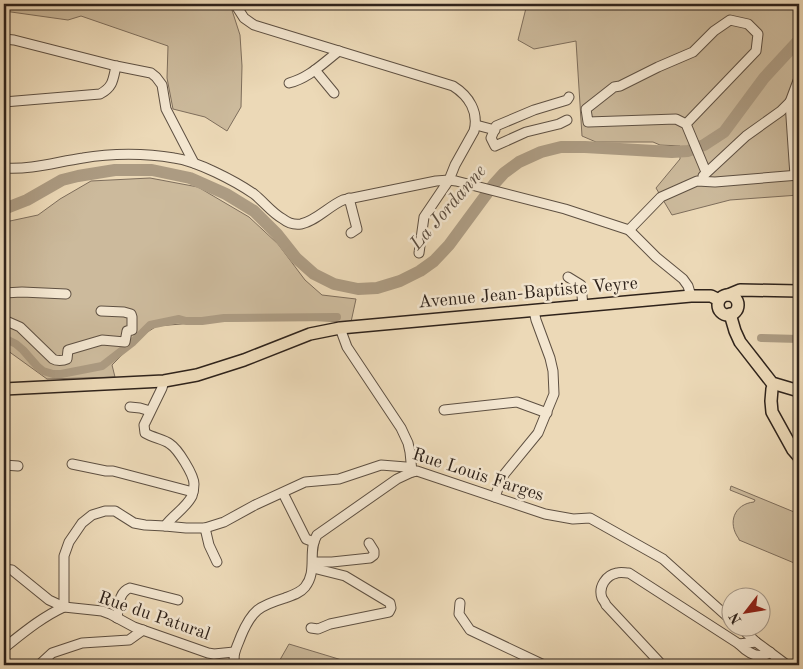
<svg xmlns="http://www.w3.org/2000/svg" width="803" height="669" font-family="'Old Standard TT',serif">
	<style>
		.green { fill: #ccba9c; stroke: #7e6e5c }
		.lines { fill: none; stroke-linecap: round; stroke-linejoin: round }
		.canal { stroke: #ac9b82; stroke-width: 8 }
		.river { stroke: #ac9b82; stroke-width: 12 }
		.minor-casing { stroke: #5e5042; stroke-width: 11 }
		.major-casing { stroke: #2f231b; stroke-width: 14 }
		.minor { stroke: #f3e6d0; stroke-width: 9 }
		.major { stroke: #ecd9b7; stroke-width: 11 }
		.labels { text-anchor: middle; dominant-baseline: central; stroke-width: 5; stroke-linejoin: round; paint-order: stroke }
		.street-label { font-size: 18px; fill: #2f231b; stroke: #f3e6d0 }
		.water-label { font-size: 19px; font-style: italic; fill: #5b4d3f; stroke: #f3e6d0 }
	</style>
	<rect width="100%" height="100%" fill="#ecd9b7"/>
	<filter id="stains"><feTurbulence type="fractalNoise" baseFrequency=".004" numOctaves="4"/><feColorMatrix values="0 0 0 0 .2 0 0 0 0 .09 0 0 0 0 .02 0 0 0 .5 -.17"/></filter>
	<radialGradient id="worn" r=".72"><stop offset=".6" stop-color="#630" stop-opacity="0"/><stop offset="1" stop-color="#630" stop-opacity=".3"/></radialGradient>
	<!-- green -->
	<g class="green">
		<polygon points="4,4 230,4 240,35 242,66 241,107 227,131 205,117 173,109 167,78 168,46 81,16 68,20 4,11"/>
		<polygon points="527,4 799,4 799,195 730,200 672,215 656,188 680,159 680,146 660,145 653,142 596,142 582,136 576,41 534,49 518,40"/>
		<polygon points="150,178 198,187 249,217 278,244 305,280 322,295 356,299 351,322 305,320 218,321 157,326 141,336 112,365 115,377 47,379 4,348 4,221 10,221 38,215 60,199 91,181"/>
		<path d="M731,486L799,514V565L739,540V539C727,523 734,504 754,502L755,500L730,490Z"/>
		<polygon points="289,644 355,664 359,665 277,665"/>
	</g>
	<g class="lines">
		<!-- canal -->
		<g class="canal">
			<polyline points="4,338 16,344 23,350 37,366 43,371 53,374 61,374 102,366 133,342 150,325 179,319 186,321 202,321 224,318 337,317"/>
			<polyline points="761,338 799,339"/>
		</g>
		<!-- river -->
		<polyline class="river" points="4,209 27,200 62,180 78,176 115,170 152,170 190,178 226,194 254,211 277,234 296,258 314,274 334,284 358,289 377,288 400,281 420,271 434,261 449,245 494,184 504,173 519,162 541,152 561,147 585,147 672,152 688,151 704,145 724,132 764,78 799,40"/>
		<!-- minor casing -->
		<g class="minor-casing">
			<g id="minor">
				<path d="M235,4L244,18L254,25L453,86C469,96 479,112 474,131L455,165L449,180L424,217L419,253"/>
				<polyline points="4,39 14,40 116,66 151,73 156,77 162,85 166,109 194,163"/>
				<polyline points="315,70 334,93"/>
				<path d="M289,83C309,78 323,63 339,51"/>
				<path d="M4,102L100,94C113,87 113,80 116,66"/>
				<polyline points="567,120 559,124 526,132 495,146 491,138 496,126 534,110 567,100 569,97"/>
				<polyline points="686,124 756,51 758,34 748,24 730,20 714,31 693,52 658,67 620,86 614,87 586,109 588,122 676,119 686,124 706,172"/>
				<polyline points="476,125 495,130"/>
				<path d="M4,168C31,170 56,162 83,158C111,153 146,153 174,158C197,161 235,181 254,194C264,202 272,213 283,219C288,223 294,225 301,224C316,221 329,206 343,200L436,181L449,180L456,181L565,209L629,230L656,257L683,279L688,286L691,296"/>
				<polyline points="703,176 746,136 781,111 790,102"/>
				<polyline points="795,176 790,102 799,78"/>
				<polyline points="349,198 357,229 351,233"/>
				<polyline points="629,230 661,197 697,181 715,182 799,175"/>
				<polyline points="568,277 581,285 583,306"/>
				<polyline points="4,293 22,292 66,294"/>
				<path d="M4,320L20,327L53,359C56,361 63,361 67,359L68,350L102,340L125,342L127,331L132,330V317L131,314L124,312L101,311"/>
				<polyline points="130,407 140,408 150,411"/>
				<polyline points="444,410 517,402 547,413"/>
				<polyline points="72,464 106,471 113,471 193,492"/>
				<polyline points="4,465 18,466"/>
				<polyline points="283,493 306,539 314,542"/>
				<polyline points="495,497 502,477 538,433 554,394 553,371 550,358 536,320 534,311"/>
				<polyline points="165,526 186,528 205,528 224,522 255,505 305,482 339,479 381,465 406,467 412,472 417,471 545,514 573,519 590,518 663,559 730,619"/>
				<polyline points="205,528 209,545 217,562"/>
				<polyline points="313,562 332,562 370,558 374,555 374,551 369,543"/>
				<polyline points="4,569 12,570 49,600 64,607 102,611 110,614 134,627 208,653 214,654 234,652"/>
				<polyline points="460,603 459,614 470,630 544,665"/>
				<path d="M117,618C119,607 118,592 130,588L178,600"/>
				<polyline points="739,626 756,642 787,665"/>
				<polyline points="311,628 318,629 330,624 389,612 391,608 390,603 345,576 313,568"/>
				<path d="M756,642L739,644C747,652 759,661 770,652"/>
				<path d="M4,648C23,633 42,617 64,607V556L69,542L82,523L92,515L105,511H115L134,523L145,525L165,526C173,515 186,508 192,496C193,493 194,487 194,484C194,475 178,449 170,444C164,439 153,438 145,433L144,425L162,388L164,381"/>
				<polyline points="39,665 52,653 82,643 129,640 143,630"/>
				<path d="M235,665C232,654 237,647 241,636C252,610 259,606 285,598C293,595 300,593 305,587C318,571 307,551 317,535L397,479L412,472L410,452L408,443L401,428L347,347L340,328"/>
				<path d="M662,665L606,605C605,602 603,600 602,598C598,587 606,575 617,573C621,572 625,573 629,573L739,644"/>
			</g>
		</g>
		<!-- major casing -->
		<g class="major-casing">
			<g id="major">
				<polyline points="728,295 740,290 799,291"/>
				<circle cx="728" cy="305" r="10"/>
				<polyline points="730,314 735,331 740,342 772,383 799,391"/>
				<polyline points="774,384 772,389 771,401 772,412 793,450 799,457"/>
				<polyline points="4,389 164,381 197,375 244,360 310,334 340,328 691,296 711,296 719,300"/>
			</g>
		</g>
		<!-- minor -->
		<use href="#minor" class="minor"/>
		<!-- major -->
		<use href="#major" class="major"/>
	</g>
	<g class="labels">
		<!-- street labels -->
		<g class="street-label">
			<text transform="translate(528 293) rotate(-5)">Avenue Jean-Baptiste Veyre</text>
			<text transform="translate(478 475) rotate(18)">Rue Louis Farges</text>
			<text transform="translate(154 616) rotate(19)">Rue du Patural</text>
		</g>
		<!-- water labels -->
		<g class="water-label">
			<text transform="translate(449 208) rotate(-49)">La Jordanne</text>
		</g>
	</g>
	<!-- margin -->
	<rect width="803" height="669" fill="none" stroke="#ecd9b7" stroke-width="20"/>
	<rect x="5" y="5" width="793" height="659" fill="none" stroke="#2f231b" stroke-width="2.5"/>
	<rect x="10" y="10" width="783" height="649" fill="none" stroke="#2f231b"/>
	<!-- north arrow -->
	<g transform="translate(746 612) rotate(239)"><circle r="24" fill="#f3e6d0" stroke="#a59888"/>
	<path d="M0-4L9 19L0 12L-9 19Z" fill="#8f2418"/>
	<text y="-8" font-size="14" font-weight="bold" text-anchor="middle" fill="#2f231b">N</text>
	</g>
	<rect width="100%" height="100%" filter="url(#stains)"/>
	<rect width="100%" height="100%" fill="url(#worn)"/>
</svg>
